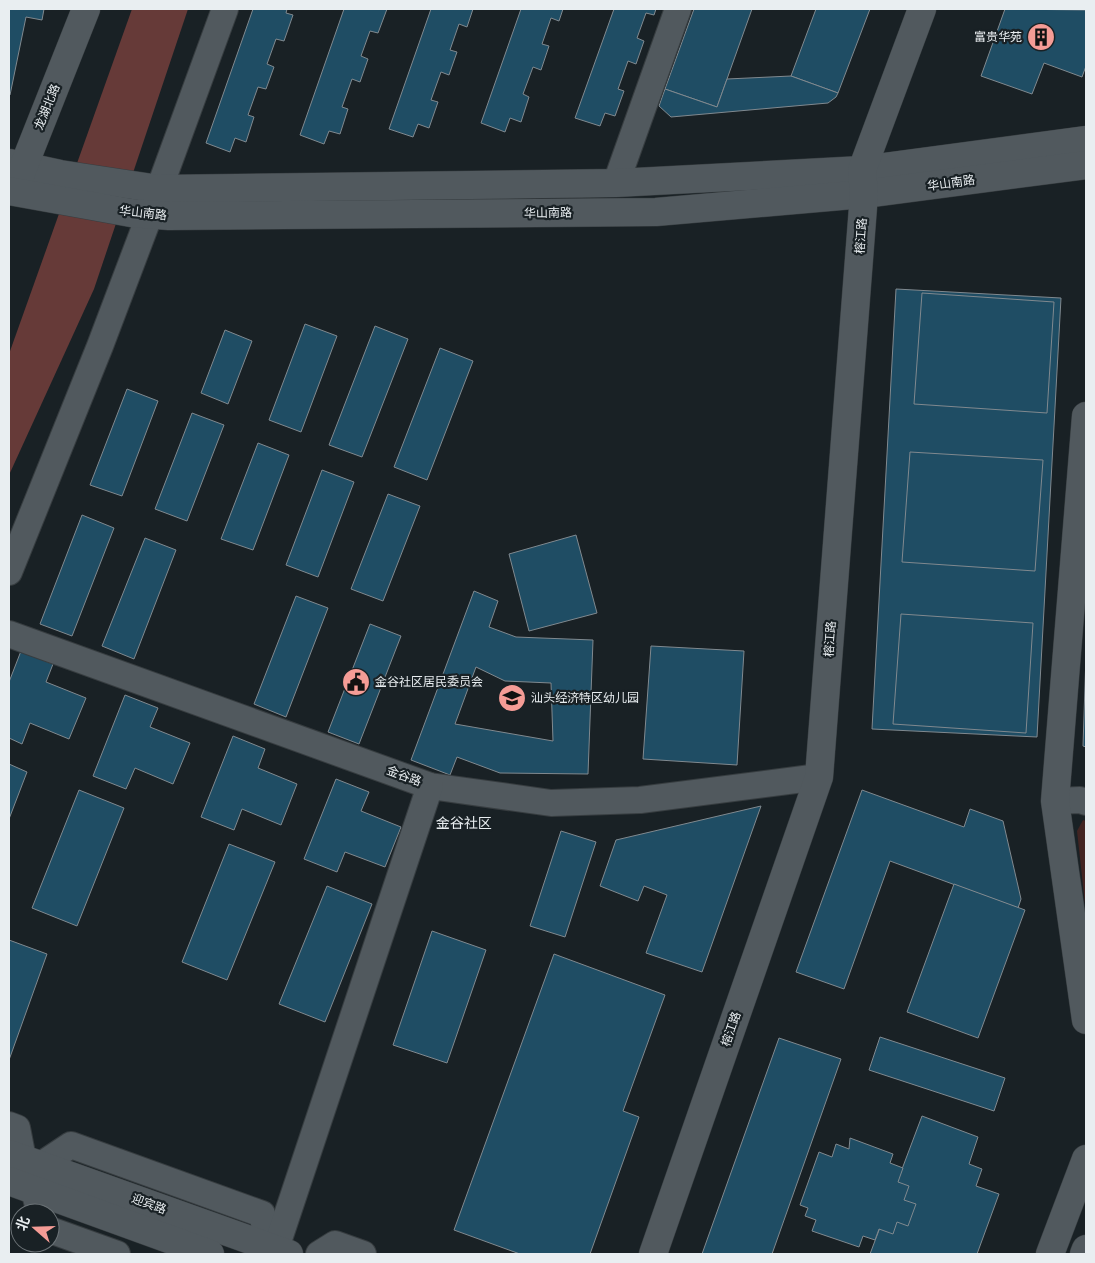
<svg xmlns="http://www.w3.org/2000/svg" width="1095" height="1263" font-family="'DejaVu Sans','Noto Sans SC',sans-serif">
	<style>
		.green { fill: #422422 }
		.water { fill: #663a38 }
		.building { fill: #1f4d64; stroke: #80898f; fill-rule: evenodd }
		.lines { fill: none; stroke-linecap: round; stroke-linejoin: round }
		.minor-casing { stroke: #373d40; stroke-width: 28 }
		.tertiary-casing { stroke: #373d40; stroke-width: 29 }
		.minor { stroke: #51595e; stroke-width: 26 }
		.tertiary { stroke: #51595e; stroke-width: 28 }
		.labels { text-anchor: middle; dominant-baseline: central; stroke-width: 4.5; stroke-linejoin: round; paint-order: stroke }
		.poi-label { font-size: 12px; fill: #e9eef1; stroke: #192125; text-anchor: start }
		.street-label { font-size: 12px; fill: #e9eef1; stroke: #192125 }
		.neighbourhood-label { font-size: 14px; fill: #e9eef1; stroke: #192125 }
	</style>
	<rect width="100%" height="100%" fill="#192125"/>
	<!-- green -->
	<polygon class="green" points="1083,820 1086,821 1086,913 1077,831"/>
	<!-- water -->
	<polygon class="water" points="132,9 188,9 94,289 9,475 9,354"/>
	<!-- building -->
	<g class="building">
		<polygon points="9,9 44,9 42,20 26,17 10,95 9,95"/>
		<polygon points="253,9 287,9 286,13 293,15 284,41 276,39 267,64 274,67 266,89 258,87 248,115 254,117 246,142 235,138 230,152 206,143"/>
		<polygon points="344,9 387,9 378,33 370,31 361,56 368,59 360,82 352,79 342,107 348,109 340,134 329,131 324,144 300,135"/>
		<polygon points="431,9 473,9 467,27 459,24 450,50 457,52 449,75 441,72 431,100 438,102 429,128 418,124 413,137 389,129"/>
		<polygon points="521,9 563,9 559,21 551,18 542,44 549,46 541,70 533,67 523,94 529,97 521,122 510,118 505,132 481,123"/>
		<polygon points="614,9 656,9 654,15 646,13 637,38 644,41 636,64 628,61 618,89 624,91 615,116 605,113 600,126 575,118"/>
		<polygon points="694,9 752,9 717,107 665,89"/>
		<polygon points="816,9 870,9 838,93 791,76"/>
		<polygon points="1005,9 1086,10 1086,66 1082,77 1044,63 1032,94 981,76"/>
		<polygon points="791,76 838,93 836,97 828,103 671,117 659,106 665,89 717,107 727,79"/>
		<polygon points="896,289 1061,298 1037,737 872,729"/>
		<polygon points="922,293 1054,302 1047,413 914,404"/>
		<polygon points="305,324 337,336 301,432 269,420"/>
		<polygon points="375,326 408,339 362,457 329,445"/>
		<polygon points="225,330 252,341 228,404 201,393"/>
		<polygon points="440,348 473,361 427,480 394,467"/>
		<polygon points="127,389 158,401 122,496 90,485"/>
		<polygon points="192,413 224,425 187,521 155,509"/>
		<polygon points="258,443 289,455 253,550 221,539"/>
		<polygon points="910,452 1043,460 1035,571 902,562"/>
		<polygon points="322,470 354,482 318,577 286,565"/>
		<polygon points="388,494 420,506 383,601 351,589"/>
		<polygon points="82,515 114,528 72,636 40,624"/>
		<polygon points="576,535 597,613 529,631 509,554"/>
		<polygon points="145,538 176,550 134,659 102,646"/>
		<path d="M474,591L498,601L489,627L516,637L593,640L588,774L500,773L457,757L450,775L411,760ZM476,667L505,681L551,683L553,741L455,724Z"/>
		<polygon points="296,596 328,608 286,717 254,704"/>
		<polygon points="901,614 1033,623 1026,733 893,724"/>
		<polygon points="370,624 401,636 359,744 328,732"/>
		<polygon points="651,646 744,651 737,765 643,759"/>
		<polygon points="21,651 53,664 46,682 86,698 69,739 30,723 22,744 9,738 9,682"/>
		<polygon points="1086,655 1086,747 1083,746"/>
		<polygon points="125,695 158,708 150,727 190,743 173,784 135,768 126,789 93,776"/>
		<polygon points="233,736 265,749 258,768 297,784 281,825 242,809 234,830 201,817"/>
		<polygon points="9,764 27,772 9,819"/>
		<polygon points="336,779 369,792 361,811 401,827 385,867 345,852 337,872 304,859"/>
		<polygon points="79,790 124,808 77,926 32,908"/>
		<polygon points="862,790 964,827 970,809 1003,821 1021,899 1018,908 890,861 844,989 796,972"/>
		<polygon points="761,806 702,972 646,953 667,895 644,886 638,901 600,886 616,840"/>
		<polygon points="561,831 596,842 565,937 530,926"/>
		<polygon points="229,844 275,862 227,980 182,962"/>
		<polygon points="954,884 1025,910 978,1038 907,1012"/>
		<polygon points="327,886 372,904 325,1022 279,1004"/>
		<polygon points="432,931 486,950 447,1063 393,1045"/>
		<polygon points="9,940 47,954 9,1060"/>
		<polygon points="554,954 665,995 623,1111 639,1117 590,1254 520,1254 454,1230"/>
		<polygon points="880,1037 1005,1078 994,1111 869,1070"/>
		<polygon points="779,1038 841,1059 772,1254 702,1254"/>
		<polygon points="922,1116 978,1137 969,1164 982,1169 976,1186 999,1194 977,1254 870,1254"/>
		<polygon points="850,1138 893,1154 890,1163 903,1168 898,1182 909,1186 904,1200 916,1204 908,1226 897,1222 893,1234 879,1229 875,1240 863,1236 859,1247 812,1231 816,1220 805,1216 808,1208 800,1205 819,1152 832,1157 836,1144 849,1149"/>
	</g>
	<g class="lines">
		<!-- minor casing -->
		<g class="minor-casing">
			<g id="minor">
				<polyline points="616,183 678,9"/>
				<polyline points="9,572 100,346 150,214 225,9"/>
				<polyline points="9,634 430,786 551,803 640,800 819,777"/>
				<polyline points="1055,801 1080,800 1086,802"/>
				<polyline points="9,1125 17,1128 23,1159"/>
				<polyline points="41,1165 71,1145 262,1214 269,1246"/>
				<polyline points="34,1190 40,1213"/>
				<polyline points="50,1230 117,1254"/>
				<polyline points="274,1254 430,786"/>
				<polyline points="319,1254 335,1244 363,1254"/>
			</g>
		</g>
		<!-- tertiary casing -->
		<g class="tertiary-casing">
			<g id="tertiary">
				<polyline points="9,163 60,174 159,189 616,183 862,170 1086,140"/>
				<polyline points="17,183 86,9"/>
				<polyline points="9,191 131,213 169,216 656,212 864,194 1086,165"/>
				<polyline points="1086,416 1055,801 1086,1020"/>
				<polyline points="9,1154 289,1254"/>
				<polyline points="9,1181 210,1254"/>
				<polyline points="653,1254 819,777 864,194 862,170 922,9"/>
				<polyline points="1050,1254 1086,1159"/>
				<polyline points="1084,1254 1086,1249"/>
			</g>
		</g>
		<!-- minor -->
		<use href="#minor" class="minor"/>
		<!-- tertiary -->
		<use href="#tertiary" class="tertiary"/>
	</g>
	<!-- icons -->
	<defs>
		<g id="building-disc" transform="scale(1.4375)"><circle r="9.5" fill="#f59c96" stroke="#192125"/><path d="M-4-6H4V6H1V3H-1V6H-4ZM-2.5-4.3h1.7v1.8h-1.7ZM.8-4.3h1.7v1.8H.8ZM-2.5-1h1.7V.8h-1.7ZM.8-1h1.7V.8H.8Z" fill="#111"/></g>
		<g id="civic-disc" transform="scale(1.4375)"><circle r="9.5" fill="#f59c96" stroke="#192125"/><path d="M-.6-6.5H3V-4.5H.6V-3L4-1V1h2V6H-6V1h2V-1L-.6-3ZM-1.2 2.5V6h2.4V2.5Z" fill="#111"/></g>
		<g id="school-disc" transform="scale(1.4375)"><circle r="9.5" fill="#f59c96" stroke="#192125"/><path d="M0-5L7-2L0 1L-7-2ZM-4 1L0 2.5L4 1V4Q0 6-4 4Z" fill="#111"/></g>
	</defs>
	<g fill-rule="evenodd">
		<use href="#building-disc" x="1041" y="37"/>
		<use href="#civic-disc" x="356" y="682"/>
		<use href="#school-disc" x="512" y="698"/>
	</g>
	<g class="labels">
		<!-- poi labels -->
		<g class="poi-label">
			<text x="1022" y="37" text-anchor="end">富贵华苑</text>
			<text x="375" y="682">金谷社区居民委员会</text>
			<text x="531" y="698">汕头经济特区幼儿园</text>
		</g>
		<!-- street labels -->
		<g class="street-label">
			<text transform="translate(47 107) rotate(-68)">龙湖北路</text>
			<text transform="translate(951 183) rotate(-8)">华山南路</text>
			<text transform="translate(143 213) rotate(6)">华山南路</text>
			<text transform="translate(548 213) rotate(-1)">华山南路</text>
			<text transform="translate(861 236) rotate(-86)">榕江路</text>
			<text transform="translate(830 639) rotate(-86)">榕江路</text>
			<text transform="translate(404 776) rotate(20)">金谷路</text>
			<text transform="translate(731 1029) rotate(-71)">榕江路</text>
			<text transform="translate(149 1204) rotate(20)">迎宾路</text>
		</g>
		<!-- neighbourhood labels -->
		<g class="neighbourhood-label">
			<text x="464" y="823">金谷社区</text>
		</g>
	</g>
	<!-- border -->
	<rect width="1095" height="1263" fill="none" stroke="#e9eef1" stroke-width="20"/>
	<!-- north arrow -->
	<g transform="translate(35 1228) rotate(290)"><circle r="24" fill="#192125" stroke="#6c7377"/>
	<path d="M0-4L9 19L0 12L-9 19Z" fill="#f59c96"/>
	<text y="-8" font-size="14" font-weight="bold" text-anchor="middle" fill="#e9eef1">北</text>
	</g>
</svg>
